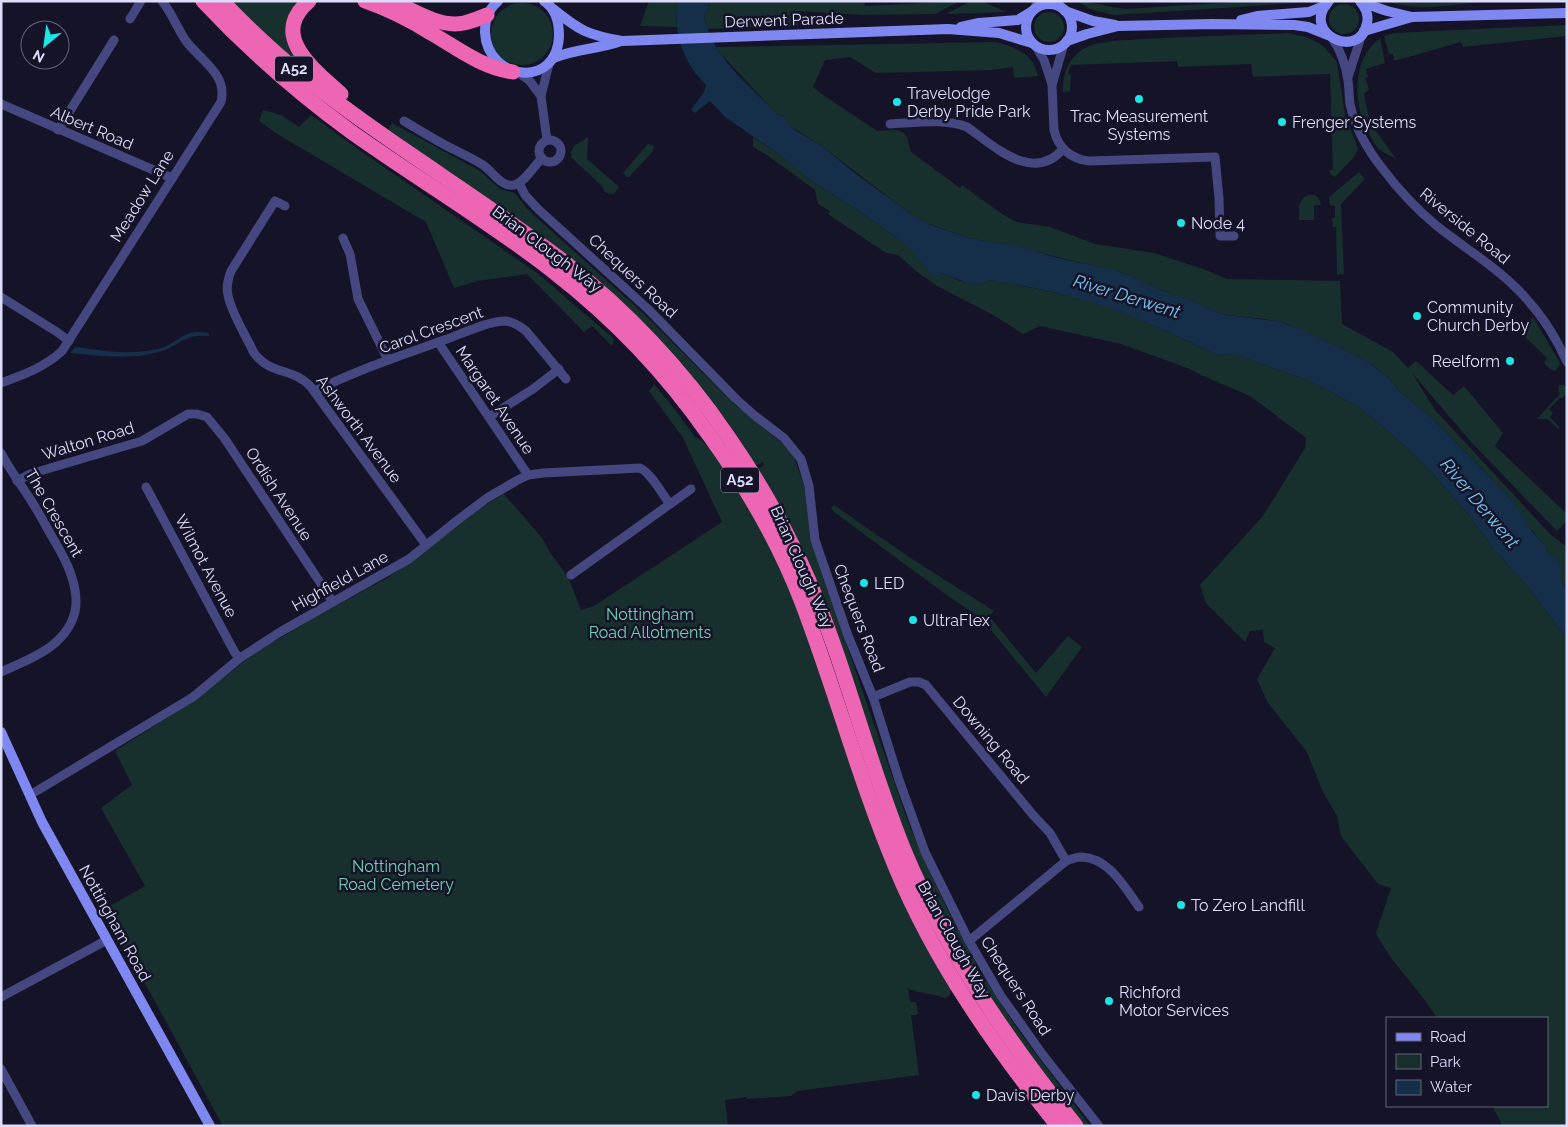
<svg xmlns="http://www.w3.org/2000/svg" width="1568" height="1127" font-family="Raleway,sans-serif">
	<style>
		.green { fill: #17302d }
		.water { fill: #152e49 }
		.lines { fill: none; stroke-linecap: round; stroke-linejoin: round }
		.street { stroke: #444780; stroke-width: 9 }
		.secondary { stroke: #7f87f0; stroke-width: 10 }
		.highway { stroke: #ed66b4; stroke-width: 15 }
		.poi-dot { fill: #1fe4e5; stroke: #151327; stroke-width: 2 }
		.labels { text-anchor: middle; dominant-baseline: central; stroke-width: 5; stroke-linejoin: round; paint-order: stroke }
		.shield { fill: #151327; stroke: #a1a0bb; stroke-width: 1 }
		.shield-label { font-size: 15px; font-weight: bold; fill: #ddddfb }
		.street-label { font-size: 16px; fill: #ddddfb; stroke: #151327 }
		.poi-label { font-size: 16px; fill: #ddddfb; stroke: #151327; text-anchor: start }
		.park-label { font-size: 16px; fill: #70d4b1; stroke: #151327 }
		.water-label { font-size: 18px; font-style: italic; fill: #77c3ef; stroke: #151327 }
	</style>
	<rect width="100%" height="100%" fill="#151327"/>
	<!-- green -->
	<g class="green">
		<path d="M228,1H298C290,12 284,29 287,43C289,48 293,53 295,57L292,59Z"/>
		<polygon points="649,1 678,1 676,18 677,27 640,26"/>
		<polygon points="709,1 864,1 865,6 960,1 935,14 864,15 794,11 793,16 798,22 798,26 707,29 704,15 708,12"/>
		<polygon points="971,1 982,1 1006,12 946,14"/>
		<path d="M1077,1C1094,1 1109,8 1126,9L1248,1H1295L1297,3L1114,15L1090,9Z"/>
		<path d="M1385,1H1486C1453,5 1417,12 1385,1Z"/>
		<circle cx="522" cy="34" r="31"/>
		<circle cx="1344" cy="19" r="15"/>
		<circle cx="1049" cy="27" r="15"/>
		<polygon points="1567,25 1567,36 1463,47 1461,42 1394,61 1393,54 1389,54 1384,36 1395,33 1434,31"/>
		<path d="M1289,33L1306,37L1319,43L1325,48L1337,62L1345,115L1358,149L1354,157L1335,177L1331,175L1329,170H1333L1330,74L1253,77L1251,64L1178,67L1177,61L1071,65L1068,73L1071,75L1070,91L1063,92C1063,73 1067,61 1083,49C1097,40 1130,40 1147,39C1195,36 1242,35 1289,33Z"/>
		<path d="M1380,38L1385,63L1366,69L1368,77L1365,78L1369,89L1364,94L1368,114L1375,130L1396,159C1391,156 1384,153 1379,149C1376,146 1373,141 1371,137C1353,108 1350,60 1380,38Z"/>
		<path d="M995,42C1015,47 1033,53 1038,76L1014,78L1013,67L991,70L876,73L850,57L825,60L813,87L823,95L877,131L895,130L903,132L907,137L911,152L960,188L962,185L1002,214L1016,222L1050,227L1095,244L1154,253L1203,269L1227,279L1340,281L1342,324L1393,352L1408,368L1416,361L1453,395L1464,386L1503,433L1495,446L1567,514V521L1557,531L1473,444L1412,373L1435,410L1550,534L1567,547V590L1560,577V565L1550,554L1548,553L1546,545L1538,539L1533,531L1526,525L1511,499L1433,419L1398,390L1392,381L1371,364L1339,347L1287,324L1266,319L1226,315L1216,312L1192,300L1168,293L1124,273L1004,244L968,238L927,223L915,217L883,193L823,147L787,124L784,117L777,114L772,109L721,54L716,47Z"/>
		<polygon points="263,110 281,115 299,127 311,115 355,147 537,273 614,339 612,346 592,326 584,332 527,274 477,281 454,288 426,222 279,135 259,121"/>
		<path d="M392,123L480,171L500,189L515,193L527,209L644,314L734,404L782,443L787,449L790,450L794,457L806,491L813,544L818,563L908,822C935,887 966,950 1004,1009C1030,1049 1062,1087 1090,1126H1084L1024,1048L966,961L926,883L893,805L758,469L764,465L763,462L756,466L729,424L690,375L440,166L388,129Z"/>
		<polygon points="588,137 587,159 618,186 619,188 613,194 607,193 604,191 603,187 572,158 571,152 574,146"/>
		<path d="M753,137L780,155L810,180L862,213L900,240L940,273C948,274 953,278 960,281C969,285 980,283 990,280C1029,287 1070,294 1108,307C1147,321 1183,339 1220,356L1229,354L1242,357L1310,381L1357,406L1373,418L1408,449L1433,474L1468,514L1496,552L1529,588L1567,639V1126H1502L1499,1118L1492,1106H1547V1018H1437C1419,988 1391,964 1376,933L1391,888L1378,884L1341,836L1337,816L1323,792L1307,752L1268,703L1257,679L1275,648L1264,642L1263,630L1250,631L1245,642L1206,603L1200,585L1263,516L1305,448L1306,438L1250,396L1201,375L1190,369L1121,344L1040,326L1023,334L995,316L937,286L916,271L898,255L886,253L828,214L830,211L818,204L815,190L767,155L753,147Z"/>
		<polygon points="648,144 654,146 653,151 629,177 627,177 623,173"/>
		<polygon points="1359,172 1365,179 1341,204 1344,274 1337,275 1336,227 1333,227 1332,218 1335,218 1335,206 1330,205 1329,197"/>
		<path d="M1308,195C1316,194 1319,197 1321,205H1314V220H1299C1299,210 1297,200 1308,195Z"/>
		<polygon points="1533,317 1560,363 1556,371 1550,369 1544,363 1547,358 1524,336 1527,332 1523,327"/>
		<path d="M654,384L676,411L695,437L701,440L713,451L753,514L781,566L951,990L950,995L946,998C933,994 920,993 908,989L910,1002H916L918,1013L916,1015H911L919,1075L797,1091L791,1096L747,1099L746,1097L725,1100L728,1126H223L141,976L101,911L145,886L101,808L132,785L115,751L194,701L255,653L319,615L389,577L448,534L474,512L504,494L542,538L551,554L568,577L581,610L594,606L722,522L683,438L649,391Z"/>
		<polygon points="1559,385 1563,385 1567,387 1567,394 1562,398 1560,398 1549,409 1553,413 1550,417 1560,428 1558,429 1548,419 1537,419 1560,394 1558,392"/>
		<polygon points="834,505 909,557 994,611 989,616 1036,673 1068,636 1082,647 1046,697 982,619 948,596 834,512 831,508"/>
	</g>
	<!-- water -->
	<g class="water">
		<path d="M678,1H709L708,12L704,15C710,54 746,82 772,109L777,114L784,117L788,124L795,130L823,147L856,174L915,217L934,226L968,238L1018,246L1054,257L1114,270L1129,275L1168,293L1192,300L1216,312L1226,315L1276,321L1297,328L1339,347L1371,364L1392,381L1398,390L1433,419L1511,499L1527,522L1526,525C1534,531 1537,540 1546,545L1548,553L1558,559L1557,560L1561,567L1560,577L1567,590V639L1529,588L1496,552L1468,514L1433,474L1408,449L1373,418L1357,406L1310,381L1242,357L1229,354L1220,356C1183,339 1147,321 1108,308C1070,294 1030,287 990,280L982,283H967L942,273L934,278L911,250L900,240L862,213L810,180L780,155L725,117L710,101L695,113L691,110L704,92L706,85C702,80 697,76 693,70C680,50 673,25 678,1Z"/>
		<path d="M197,332L209,333V336C182,334 180,346 159,352C129,360 100,356 70,353L75,347C104,351 132,356 161,348C175,344 181,333 197,332Z"/>
	</g>
	<g class="lines">
		<!-- street -->
		<g class="street">
			<polyline points="1058,1 1061,7"/>
			<polyline points="1034,10 1038,1"/>
			<polyline points="130,19 141,1"/>
			<path d="M1332,38C1341,51 1346,66 1348,81C1349,88 1349,96 1350,104C1355,127 1367,149 1382,168C1398,189 1416,209 1437,226C1466,249 1498,268 1523,295C1542,315 1556,337 1567,362"/>
			<path d="M1064,44L1052,85L1054,130C1058,148 1071,159 1089,161L1215,157L1219,198L1220,236H1234"/>
			<polyline points="1035,45 1044,60 1052,84"/>
			<polyline points="517,72 529,80 541,96"/>
			<polyline points="1348,77 1362,34"/>
			<polyline points="1,104 172,178"/>
			<path d="M404,121C421,131 438,142 455,150C465,155 474,159 483,165C492,171 502,188 514,185C524,183 535,165 542,158"/>
			<path d="M890,124C913,123 946,118 967,127C994,146 1033,184 1063,149"/>
			<polyline points="58,130 114,40"/>
			<polyline points="547,140 541,96 549,64"/>
			<circle cx="550" cy="151" r="11"/>
			<polyline points="519,183 525,195 538,209 648,309 736,399 754,415 784,438 801,459 809,486 815,540 847,633 873,697 899,780 925,852 969,941 1001,996 1043,1055 1099,1126"/>
			<path d="M285,206L275,201L231,271C228,279 226,287 228,295C230,310 247,338 254,353C273,377 291,366 311,387L426,545"/>
			<polyline points="343,238 350,254 358,299 388,360"/>
			<polyline points="1,297 57,332 69,341"/>
			<polyline points="438,342 528,475"/>
			<path d="M1,383C23,375 45,367 62,351L221,102C228,74 200,60 186,41C177,28 172,13 162,1"/>
			<path d="M315,391C357,370 402,355 447,339C464,333 488,321 506,321C513,322 520,326 526,331L566,379"/>
			<polyline points="489,417 533,389 559,369"/>
			<path d="M1,453C10,470 22,486 32,502C39,513 45,524 51,535C63,555 75,576 76,599C77,616 68,632 55,643C42,655 18,664 1,672"/>
			<polyline points="17,481 30,474 142,441 188,414 197,414 207,417 225,439 333,602"/>
			<polyline points="146,487 235,653 240,658"/>
			<polyline points="571,575 691,489"/>
			<polyline points="873,697 910,682 919,682 926,685 1033,815 1050,833 1066,861"/>
			<path d="M30,795L193,697L240,658L280,632L409,559L459,519L487,498L516,481L528,475L543,473L640,468C651,473 662,494 670,504"/>
			<path d="M969,941L1066,861C1071,859 1077,857 1082,857C1109,858 1125,888 1139,907"/>
			<polyline points="1,997 107,940"/>
			<polyline points="1,1069 32,1126"/>
		</g>
		<!-- secondary -->
		<g class="secondary">
			<path d="M498,1C488,10 485,19 485,32C487,81 558,90 559,35C559,22 555,8 544,1"/>
			<path d="M1329,1C1299,33 1360,62 1367,23C1369,15 1365,7 1360,1"/>
			<polyline points="1361,2 1387,11 1412,17"/>
			<circle cx="1049" cy="27" r="23"/>
			<path d="M553,9C580,31 588,35 622,41L948,29L999,33L1032,43"/>
			<polyline points="1065,11 1093,21 1115,25"/>
			<polyline points="1241,20 1257,16 1309,12 1326,5"/>
			<polyline points="961,27 979,23 1018,20 1031,12"/>
			<polyline points="1364,31 1412,17 1567,13"/>
			<polyline points="1067,41 1087,34 1118,26 1212,24 1294,25 1308,27 1328,35"/>
			<path d="M553,58C575,49 599,49 621,41"/>
			<polyline points="1,732 42,822 210,1126"/>
		</g>
		<!-- highway -->
		<g class="highway">
			<path d="M203,1C248,49 297,92 350,131C417,179 489,221 554,272C613,318 666,373 709,435C746,486 778,541 801,600C835,688 859,780 896,868C935,962 994,1046 1058,1126"/>
			<path d="M222,1C247,27 273,52 302,75C385,142 478,196 563,261C625,309 683,370 727,435C759,481 787,530 809,581C847,670 869,766 906,855C948,955 1009,1042 1076,1126"/>
			<path d="M309,1C268,36 315,70 341,94"/>
			<path d="M365,1C388,9 410,20 431,33C457,48 482,68 513,72"/>
			<path d="M393,1C414,11 440,28 464,23C472,21 480,18 487,15"/>
		</g>
	</g>
	<!-- markers -->
	<g class="poi-dot">
		<circle cx="1139" cy="99" r="5"/>
		<circle cx="897" cy="102" r="5"/>
		<circle cx="1282" cy="122" r="5"/>
		<circle cx="1181" cy="223" r="5"/>
		<circle cx="1417" cy="316" r="5"/>
		<circle cx="1510" cy="361" r="5"/>
		<circle cx="864" cy="583" r="5"/>
		<circle cx="913" cy="620" r="5"/>
		<circle cx="1181" cy="905" r="5"/>
		<circle cx="1109" cy="1001" r="5"/>
		<circle cx="976" cy="1095" r="5"/>
	</g>
	<g class="labels">
		<!-- shield labels -->
		<g class="shield">
			<rect x="275" y="56.5" width="38" height="25" rx="4"/>
			<rect x="721" y="467.5" width="38" height="25" rx="4"/>
		</g>
		<g class="shield-label">
			<text x="294" y="69">A52</text>
			<text x="740" y="480">A52</text>
		</g>
		<!-- street labels -->
		<g class="street-label">
			<text transform="translate(784 20) rotate(-2)">Derwent Parade</text>
			<text transform="translate(92 128) rotate(23)">Albert Road</text>
			<text transform="translate(142 196) rotate(-58)">Meadow Lane</text>
			<text transform="translate(1465 226) rotate(39)">Riverside Road</text>
			<text transform="translate(547 249) rotate(37)">Brian Clough Way</text>
			<text transform="translate(633 276) rotate(43)">Chequers Road</text>
			<text transform="translate(431 330) rotate(-20)">Carol Crescent</text>
			<text transform="translate(495 400) rotate(56)">Margaret Avenue</text>
			<text transform="translate(359 429) rotate(53)">Ashworth Avenue</text>
			<text transform="translate(88 441) rotate(-17)">Walton Road</text>
			<text transform="translate(279 494) rotate(57)">Ordish Avenue</text>
			<text transform="translate(54 513) rotate(60)">The Crescent</text>
			<text transform="translate(206 566) rotate(62)">Wilmot Avenue</text>
			<text transform="translate(802 567) rotate(66)">Brian Clough Way</text>
			<text transform="translate(340 581) rotate(-29)">Highfield Lane</text>
			<text transform="translate(859 618) rotate(69)">Chequers Road</text>
			<text transform="translate(991 740) rotate(50)">Downing Road</text>
			<text transform="translate(115 923) rotate(61)">Nottingham Road</text>
			<text transform="translate(954 940) rotate(61)">Brian Clough Way</text>
			<text transform="translate(1016 986) rotate(57)">Chequers Road</text>
		</g>
		<!-- poi labels -->
		<g class="poi-label">
			<text x="907" y="93">Travelodge<tspan x="907" dy="18">Derby Pride Park</tspan></text>
			<text x="1139" y="116" text-anchor="middle">Trac Measurement<tspan x="1139" dy="18">Systems</tspan></text>
			<text x="1292" y="122">Frenger Systems</text>
			<text x="1191" y="223">Node 4</text>
			<text x="1427" y="307">Community<tspan x="1427" dy="18">Church Derby</tspan></text>
			<text x="1500" y="361" text-anchor="end">Reelform</text>
			<text x="874" y="583">LED</text>
			<text x="923" y="620">UltraFlex</text>
			<text x="1191" y="905">To Zero Landfill</text>
			<text x="1119" y="992">Richford<tspan x="1119" dy="18">Motor Services</tspan></text>
			<text x="986" y="1095">Davis Derby</text>
		</g>
		<!-- park labels -->
		<g class="park-label">
			<text x="650" y="614">Nottingham<tspan x="650" dy="18">Road Allotments</tspan></text>
			<text x="396" y="866">Nottingham<tspan x="396" dy="18">Road Cemetery</tspan></text>
		</g>
		<!-- water labels -->
		<g class="water-label">
			<text transform="translate(1127 296) rotate(17)">River Derwent</text>
			<text transform="translate(1480 503) rotate(50)">River Derwent</text>
		</g>
	</g>
	<!-- border -->
	<rect width="1568" height="1127" fill="none" stroke="#ddddfb" stroke-width="5"/>
	<!-- legend -->
	<rect x="1386" y="1017" width="162" height="90" fill="#151327" stroke="#65647c"/>
	<rect x="1396" y="1033" width="25" height="8" fill="#7f87f0" stroke="#65647c"/>
	<text x="1430" y="1042" font-size="15" fill="#ddddfb">Road</text>
	<rect x="1396" y="1054" width="25" height="15" fill="#17302d" stroke="#65647c"/>
	<text x="1430" y="1067" font-size="15" fill="#ddddfb">Park</text>
	<rect x="1396" y="1080" width="25" height="15" fill="#152e49" stroke="#65647c"/>
	<text x="1430" y="1092" font-size="15" fill="#ddddfb">Water</text>
	<!-- north arrow -->
	<g transform="translate(45 45) rotate(209)"><circle r="24" fill="#151327" stroke="#65647c"/>
	<path d="M0-4L9 19L0 12L-9 19Z" fill="#1fe4e5"/>
	<text y="-8" font-size="14" font-weight="bold" text-anchor="middle" fill="#ddddfb">N</text>
	</g>
</svg>
